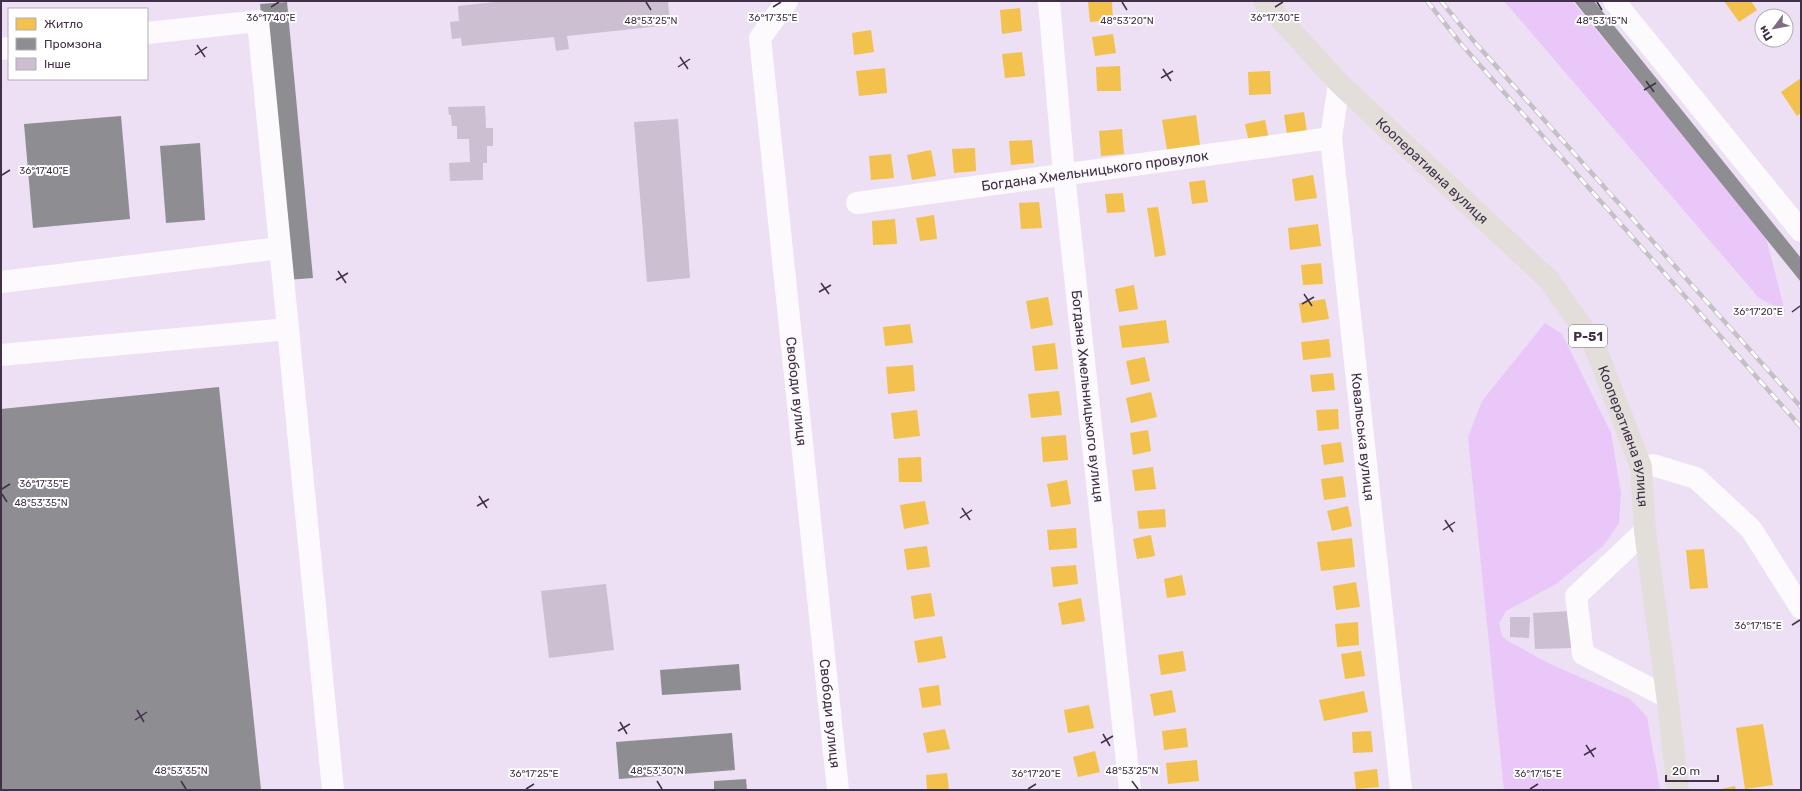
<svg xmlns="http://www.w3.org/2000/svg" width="1802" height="791" font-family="Rubik,sans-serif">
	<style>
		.green { fill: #e9c7f9 }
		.homes { fill: #f2c14e }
		.industry { fill: #8d8d92 }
		.building { fill: #ccbfd2 }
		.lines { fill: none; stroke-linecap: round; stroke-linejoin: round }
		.minor { stroke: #fcfafd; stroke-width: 22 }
		.major { stroke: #e4dedb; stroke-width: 22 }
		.rail-casing { stroke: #c5c0c7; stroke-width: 4.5 }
		.rail { stroke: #fff; stroke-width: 3; stroke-dasharray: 9; stroke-linecap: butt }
		.ticks { fill: none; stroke: #413048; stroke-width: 1.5 }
		.labels { text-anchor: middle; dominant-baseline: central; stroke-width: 4; stroke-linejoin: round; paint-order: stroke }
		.shield { fill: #fff; stroke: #7a6e7f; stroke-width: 1 }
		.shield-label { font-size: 13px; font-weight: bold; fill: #413048 }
		.street-label { font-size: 14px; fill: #413048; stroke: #fff }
		.ticks-label { font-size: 10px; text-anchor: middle; fill: #413048; stroke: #fff; stroke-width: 4; stroke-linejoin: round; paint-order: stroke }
	</style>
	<rect width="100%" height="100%" fill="#eddff4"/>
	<!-- green -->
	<g class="green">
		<polygon points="1504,1 1572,1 1765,234 1785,312 1759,298"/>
		<polygon points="1545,323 1562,334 1611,433 1621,494 1619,523 1604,545 1556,584 1506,611 1499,623 1502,636 1508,641 1550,664 1630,699 1647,717 1660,790 1504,790 1468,437 1482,401"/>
	</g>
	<!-- homes -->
	<g class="homes">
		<polygon points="1112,1 1113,20 1090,22 1088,2"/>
		<polygon points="1724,1 1751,1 1757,10 1739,22"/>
		<polygon points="1020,8 1022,31 1002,34 1000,10"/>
		<polygon points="871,30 874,52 854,55 852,33"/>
		<polygon points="1113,34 1116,53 1095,56 1092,37"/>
		<polygon points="1022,52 1025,76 1005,78 1002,54"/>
		<polygon points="1120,66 1121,91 1097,91 1096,67"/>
		<polygon points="885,68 887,93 859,96 856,71"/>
		<polygon points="1270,71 1271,94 1249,95 1248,72"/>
		<polygon points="1801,78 1801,113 1797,116 1781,92"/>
		<polygon points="1304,112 1307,132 1287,134 1284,115"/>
		<polygon points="1196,115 1200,145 1167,150 1162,120"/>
		<polygon points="1265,120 1269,139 1249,143 1245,124"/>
		<polygon points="1122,129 1124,154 1101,156 1099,131"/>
		<polygon points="1032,140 1034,163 1011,165 1009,141"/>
		<polygon points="975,148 976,171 954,173 952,149"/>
		<polygon points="931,150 936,176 912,180 907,155"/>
		<polygon points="891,154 894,178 871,180 869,156"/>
		<polygon points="1313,175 1317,198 1295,201 1292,179"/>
		<polygon points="1205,180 1208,202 1192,204 1189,182"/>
		<polygon points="1123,193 1125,212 1107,213 1105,194"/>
		<polygon points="1039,202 1042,228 1021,229 1019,203"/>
		<polygon points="1158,207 1166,255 1155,257 1147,208"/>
		<polygon points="934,215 937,239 920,241 916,218"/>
		<polygon points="895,219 897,244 873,245 872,221"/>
		<polygon points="1318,224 1321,246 1290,250 1288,228"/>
		<polygon points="1321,263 1323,284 1303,285 1301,265"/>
		<polygon points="1134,285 1138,309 1119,312 1115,289"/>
		<polygon points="1048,297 1053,325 1031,329 1026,301"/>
		<polygon points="1325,299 1329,319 1302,323 1299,303"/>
		<polygon points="1166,320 1169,343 1122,348 1119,326"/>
		<polygon points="910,324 913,343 885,346 883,327"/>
		<polygon points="1329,339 1331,357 1303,360 1301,342"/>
		<polygon points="1055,343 1058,369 1035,371 1032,346"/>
		<polygon points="1145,357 1150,381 1131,385 1126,361"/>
		<polygon points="913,365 915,391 888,394 886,367"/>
		<polygon points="1333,373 1335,390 1312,392 1310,375"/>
		<polygon points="1059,391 1062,415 1031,418 1028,394"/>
		<polygon points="1151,392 1157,417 1131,423 1126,398"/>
		<polygon points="1338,409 1339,429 1318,431 1316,410"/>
		<polygon points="917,410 920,436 894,439 891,413"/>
		<polygon points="1148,430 1151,451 1133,455 1130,433"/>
		<polygon points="1066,435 1068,460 1043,462 1041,437"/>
		<polygon points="1341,442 1344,462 1324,465 1321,445"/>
		<polygon points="921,457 922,482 899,482 898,458"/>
		<polygon points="1153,467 1156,489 1135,491 1132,470"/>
		<polygon points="1343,476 1346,497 1324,500 1321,479"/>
		<polygon points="1067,480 1071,504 1051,507 1047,484"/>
		<polygon points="925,501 929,524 904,529 900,505"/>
		<polygon points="1348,506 1352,526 1332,531 1327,511"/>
		<polygon points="1165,509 1166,527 1139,529 1137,511"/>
		<polygon points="1076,528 1077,548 1049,550 1047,530"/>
		<polygon points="1151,535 1155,556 1137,559 1133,539"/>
		<polygon points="1352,538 1355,567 1321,571 1317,542"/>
		<polygon points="927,546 930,567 907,570 904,549"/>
		<polygon points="1704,549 1708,588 1690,589 1686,550"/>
		<polygon points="1076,565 1078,584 1053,587 1051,567"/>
		<polygon points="1182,575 1186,595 1167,598 1164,579"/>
		<polygon points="1356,582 1360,607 1336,610 1333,586"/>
		<polygon points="931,593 935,616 914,619 911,596"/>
		<polygon points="1081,598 1085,621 1062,625 1058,603"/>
		<polygon points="1358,622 1359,645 1337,647 1335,624"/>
		<polygon points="942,636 946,658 918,663 914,641"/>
		<polygon points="1183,651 1186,671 1161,675 1158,655"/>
		<polygon points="1361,651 1365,676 1345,679 1341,654"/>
		<polygon points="939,685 941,705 922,708 919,688"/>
		<polygon points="1172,690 1176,712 1154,716 1150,694"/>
		<polygon points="1364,691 1368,712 1324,721 1319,700"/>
		<polygon points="1089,705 1094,728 1068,733 1064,710"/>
		<polygon points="1763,724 1773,785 1745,789 1736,728"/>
		<polygon points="1186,728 1188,747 1164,750 1162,731"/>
		<polygon points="945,729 950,749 927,753 923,733"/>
		<polygon points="1371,731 1373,752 1353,753 1352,732"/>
		<polygon points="1095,751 1100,772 1078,777 1073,757"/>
		<polygon points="1197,760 1199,781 1168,784 1166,763"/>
		<polygon points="1377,769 1379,787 1356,789 1354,772"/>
		<polygon points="947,773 949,790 927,790 926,775"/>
		<polygon points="1735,786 1736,790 1721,790 1721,789"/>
	</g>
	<!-- industry -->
	<g class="industry">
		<polygon points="1574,1 1594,1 1801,258 1801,282"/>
		<polygon points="287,2 313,278 286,280 260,4"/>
		<polygon points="121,116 130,219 33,228 24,124"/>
		<polygon points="200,143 205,220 166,223 160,146"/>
		<polygon points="219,387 261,790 1,790 1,409"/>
		<polygon points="739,664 741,690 662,695 660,670"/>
		<polygon points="732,733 735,770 619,779 616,742"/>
		<polygon points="746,779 747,790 714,790 714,781"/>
	</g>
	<!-- building -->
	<g class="building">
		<polygon points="505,1 668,1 670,25 567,36 569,49 556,51 554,37 462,46 461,38 452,39 450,22 459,21 458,6"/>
		<polygon points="485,106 486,128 493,128 493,146 487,146 487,163 483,163 483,180 450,181 449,163 470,162 469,139 457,139 457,126 452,126 451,115 449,115 448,107"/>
		<polygon points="678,119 690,278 647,282 634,122"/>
		<polygon points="606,584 614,650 549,658 541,591"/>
		<polygon points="1571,611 1573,648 1535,649 1533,613"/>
		<polygon points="1510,617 1530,617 1529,638 1510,637"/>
	</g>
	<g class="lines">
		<!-- minor -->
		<g class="minor">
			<path id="s1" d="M787,1L760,38L838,790"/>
			<path id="s2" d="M1049,1L1064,174L1130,790"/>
			<polyline points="1614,1 1801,231"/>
			<polyline points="147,33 258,21 333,790"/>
			<polyline points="1,49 9,48"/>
			<path id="s3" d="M1339,83L1331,138L1401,790"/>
			<path id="s4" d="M857,203L1331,138"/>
			<polyline points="1,282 280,248"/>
			<polyline points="1,355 288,329"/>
			<polyline points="1641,467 1653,465 1696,478 1751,529 1801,608"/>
			<polyline points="1645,531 1576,596 1583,654 1667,697"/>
		</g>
		<!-- major -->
		<path class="major" id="s5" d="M1264,1L1339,83L1549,280L1594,344L1641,467L1645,531L1668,702L1678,790"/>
		<!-- rail casing -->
		<g class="rail-casing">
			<g id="rail">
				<polyline points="1427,1 1462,45 1801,427"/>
				<polyline points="1441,1 1471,38 1801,407"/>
			</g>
		</g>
		<!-- rail -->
		<use href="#rail" class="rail"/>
	</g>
	<!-- ticks -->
	<path class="ticks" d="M646,2L651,10M1122,2L1127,10M1597,2L1602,10M271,7L279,2M773,7L781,2M1275,7L1283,2M197,45L205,57M195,55L207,47M680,57L688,69M678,67L690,59M1163,69L1171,81M1161,78L1173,71M1646,81L1654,92M1644,90L1656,83M2,175L10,170M338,271L346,283M336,280L348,273M821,283L829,294M819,292L831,285M1304,294L1312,306M1302,304L1314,297M1792,312L1800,306M2,489L10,484M2,494L7,502M479,496L487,508M477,506L489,499M962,508L970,520M960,518L972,510M1445,520L1453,532M1443,530L1455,522M1792,625L1800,620M137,710L144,722M135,720L147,712M620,722L627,734M618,731L630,724M1103,734L1110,746M1101,743L1113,736M1586,745L1594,757M1584,755L1596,748M181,781L186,789M657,781L662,789M1132,781L1138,789M526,789L534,784M1028,789L1036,784M1530,789L1538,784"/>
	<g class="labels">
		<!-- shield labels -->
		<rect class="shield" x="1569" y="325" width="38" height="22" rx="3"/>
		<g class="shield-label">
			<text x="1588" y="336">Р-51</text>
		</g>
		<!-- street labels -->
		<g class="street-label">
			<text stroke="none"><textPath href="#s4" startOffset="240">Богдана Хмельницького провулок</textPath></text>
			<text stroke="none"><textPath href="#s5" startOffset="239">Кооперативна вулиця</textPath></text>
			<text stroke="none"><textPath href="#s1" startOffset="401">Свободи вулиця</textPath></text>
			<text stroke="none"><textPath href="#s2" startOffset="397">Богдана Хмельницького вулиця</textPath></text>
			<text stroke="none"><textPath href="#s3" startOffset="356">Ковальська вулиця</textPath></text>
			<text stroke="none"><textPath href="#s5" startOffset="575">Кооперативна вулиця</textPath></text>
			<text stroke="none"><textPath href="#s1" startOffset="725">Свободи вулиця</textPath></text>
		</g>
	</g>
	<g class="ticks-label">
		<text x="773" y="21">36°17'35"E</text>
		<text x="271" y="21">36°17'40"E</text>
		<text x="1275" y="21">36°17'30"E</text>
		<text x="651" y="24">48°53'25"N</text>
		<text x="1127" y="24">48°53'20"N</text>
		<text x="1602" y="24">48°53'15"N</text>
		<text x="44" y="174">36°17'40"E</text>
		<text x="1758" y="315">36°17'20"E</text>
		<text x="44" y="487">36°17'35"E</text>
		<text x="41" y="506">48°53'35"N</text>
		<text x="1758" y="629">36°17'15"E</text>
		<text x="181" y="774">48°53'35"N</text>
		<text x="657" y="774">48°53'30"N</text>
		<text x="1132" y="774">48°53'25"N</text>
		<text x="534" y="777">36°17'25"E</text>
		<text x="1036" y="777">36°17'20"E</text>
		<text x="1538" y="777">36°17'15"E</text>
	</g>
	<!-- border -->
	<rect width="1802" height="791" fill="none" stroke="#413048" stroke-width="4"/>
	<!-- legend -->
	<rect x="8" y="8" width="140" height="72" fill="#ffffff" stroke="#b3acb6"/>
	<rect x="16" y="18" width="20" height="12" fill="#f2c14e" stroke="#b3acb6"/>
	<text x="44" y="28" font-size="12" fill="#413048">Житло</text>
	<rect x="16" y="38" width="20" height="12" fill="#8d8d92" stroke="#b3acb6"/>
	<text x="44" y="48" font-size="12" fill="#413048">Промзона</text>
	<rect x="16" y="58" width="20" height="12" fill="#ccbfd2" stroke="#b3acb6"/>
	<text x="44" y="68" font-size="12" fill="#413048">Інше</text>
	<!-- north arrow -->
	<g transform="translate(1774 28) rotate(238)"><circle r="19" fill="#ffffff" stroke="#b3acb6"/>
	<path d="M0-3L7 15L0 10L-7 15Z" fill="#7d6d84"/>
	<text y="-6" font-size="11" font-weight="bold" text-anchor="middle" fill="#413048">Пн</text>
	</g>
	<!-- scale -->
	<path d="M1666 775v6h52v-6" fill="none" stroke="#413048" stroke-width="2"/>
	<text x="1672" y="775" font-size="12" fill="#413048" stroke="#ffffff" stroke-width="3" paint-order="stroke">20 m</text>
</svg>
